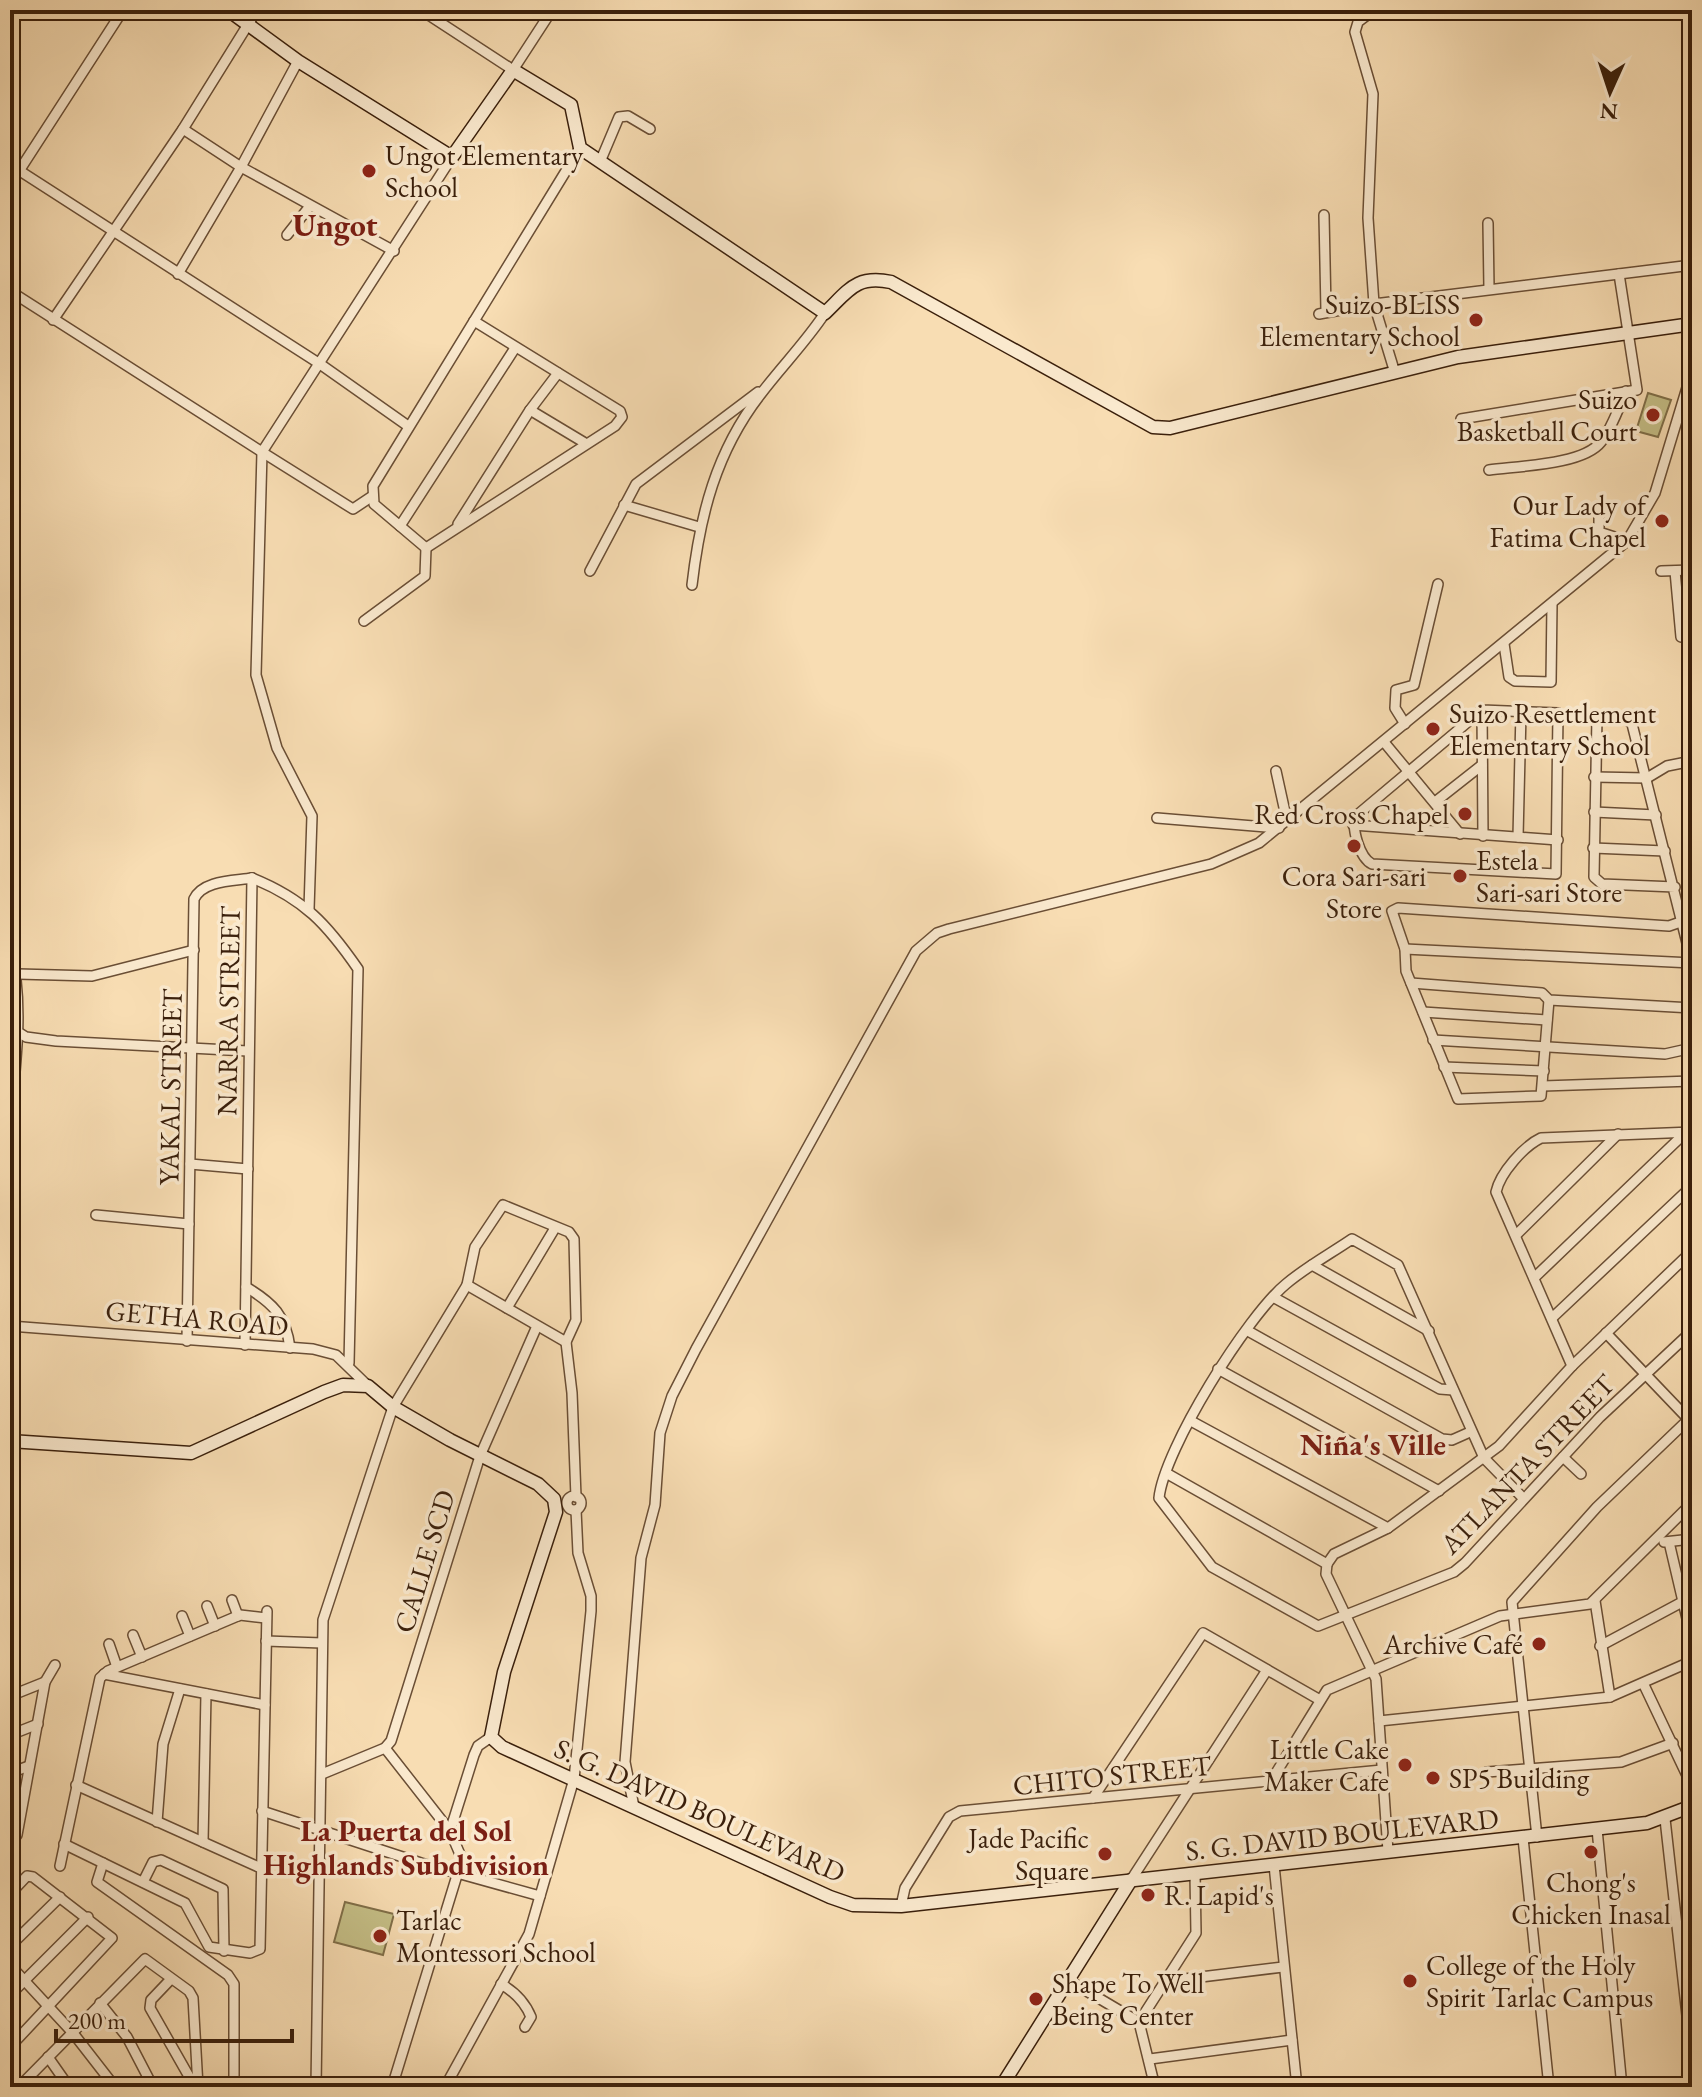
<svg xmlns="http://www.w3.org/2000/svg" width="1702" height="2097" font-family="'EB Garamond',serif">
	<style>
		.green { fill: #c5bf87; stroke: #806f49; stroke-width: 2 }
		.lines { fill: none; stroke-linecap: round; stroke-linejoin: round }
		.street-casing { stroke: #6a4e35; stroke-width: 12 }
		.secondary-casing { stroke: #3a1f0b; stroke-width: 15 }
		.street { stroke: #fae9ce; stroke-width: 9 }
		.secondary { stroke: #fae9ce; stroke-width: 12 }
		.poi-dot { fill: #8f2418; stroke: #fae9ce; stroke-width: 3 }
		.labels { text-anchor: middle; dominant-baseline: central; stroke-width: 7; stroke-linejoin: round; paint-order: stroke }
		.poi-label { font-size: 28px; fill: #3a1f0b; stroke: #fae9ce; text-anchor: start }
		.street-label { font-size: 28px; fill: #3a1f0b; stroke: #fae9ce }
		.neighbourhood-label { font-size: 30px; font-weight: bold; fill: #7a1f14; stroke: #fae9ce }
		.quarter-label { font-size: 32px; font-weight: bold; fill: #7a1f14; stroke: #fae9ce }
	</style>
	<rect width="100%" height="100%" fill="#f8ddb3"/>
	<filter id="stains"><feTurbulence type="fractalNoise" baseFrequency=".0025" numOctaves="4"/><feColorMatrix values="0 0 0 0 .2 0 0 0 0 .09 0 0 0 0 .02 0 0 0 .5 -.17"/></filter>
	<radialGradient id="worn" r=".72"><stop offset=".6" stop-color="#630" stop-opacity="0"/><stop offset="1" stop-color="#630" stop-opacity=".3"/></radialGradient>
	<!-- green -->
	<g class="green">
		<polygon points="1648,393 1671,400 1658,437 1636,431"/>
		<polygon points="345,1902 394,1914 383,1955 334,1942"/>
	</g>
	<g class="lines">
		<!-- street casing -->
		<g class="street-casing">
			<g id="street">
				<polyline points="421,10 513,70 552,10"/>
				<polyline points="183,129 241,167 394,251"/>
				<polyline points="600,162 619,117 628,116 650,129"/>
				<polyline points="20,171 320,364 408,426"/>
				<polyline points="10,185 123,10"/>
				<polyline points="1324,215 1326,310"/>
				<polyline points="1488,223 1489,288"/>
				<polyline points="287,235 310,206"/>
				<polyline points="178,274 241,167 298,61"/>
				<polyline points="10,291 262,452 452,157"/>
				<polyline points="1319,314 1374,304 1368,218 1373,94 1355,32 1358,22 1374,10"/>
				<polyline points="53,320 183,129 257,10"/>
				<polyline points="1395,373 1374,304 1692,265"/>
				<polyline points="530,410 585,443"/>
				<polyline points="1461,419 1637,390 1619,274"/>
				<polyline points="262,452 256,675 277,748 312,816 309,909"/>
				<polyline points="262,452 353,509 371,497"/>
				<path d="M1489,470C1518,466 1583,465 1601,442C1612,428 1619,407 1626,391"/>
				<polyline points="624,505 699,527"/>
				<polyline points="1599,516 1599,532 1627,541"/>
				<polyline points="1688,521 1688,435 1692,428"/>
				<polyline points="458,524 530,410 558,373"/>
				<polyline points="400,526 515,348"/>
				<polyline points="426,548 374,504 373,486 580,148"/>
				<polyline points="426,548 615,426 622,417 620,411 474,321"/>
				<polyline points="590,571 636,484 758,392"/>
				<polyline points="1661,571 1692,570"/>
				<polyline points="1675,571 1681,637"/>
				<path d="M692,585C700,515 716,452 760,395C781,367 806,342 825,313"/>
				<polyline points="364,621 425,576 426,548"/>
				<polyline points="1504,644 1509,677 1515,681 1551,682 1552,604"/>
				<path d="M1482,710L1356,816C1351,829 1360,858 1372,864L1556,874L1558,713L1482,710L1483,836"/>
				<polyline points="1405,724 1395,708 1396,690 1414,685 1438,584"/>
				<polyline points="1384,742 1460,834"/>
				<polyline points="1276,771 1287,821"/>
				<polyline points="1594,777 1647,778 1667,766 1692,761"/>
				<polyline points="1435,802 1482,765"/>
				<polyline points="1594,812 1656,815"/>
				<polyline points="1157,818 1279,828"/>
				<polyline points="1353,825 1558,840"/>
				<polyline points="1518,837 1521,712"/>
				<polyline points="1593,848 1665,851"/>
				<path d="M252,878C304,899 327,924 358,969L349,1363"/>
				<polyline points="1675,887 1602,884 1594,877 1597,717 1624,717 1632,724 1692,963"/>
				<path d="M10,947C25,1004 15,1067 10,1126"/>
				<polyline points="1405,949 1692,963"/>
				<polyline points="18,974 92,976 194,950"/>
				<polyline points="1411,983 1542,993 1549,1000 1692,1008"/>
				<polyline points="1549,1000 1541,1096 1458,1099 1406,971 1405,949 1392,911 1398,908 1669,926 1692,918"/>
				<polyline points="1423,1012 1547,1020"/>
				<polyline points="18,1032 26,1037 56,1041 248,1051"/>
				<polyline points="1433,1040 1665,1054 1692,1048"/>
				<polyline points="1444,1067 1544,1071"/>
				<polyline points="1543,1086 1692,1081"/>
				<polyline points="190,1164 248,1169"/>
				<polyline points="96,1215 189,1224"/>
				<polyline points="1516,1235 1618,1134"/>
				<polyline points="1312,1265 1429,1331"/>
				<polyline points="1534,1278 1685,1133"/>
				<polyline points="467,1285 566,1342"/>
				<path d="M246,1287C273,1303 286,1316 290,1348"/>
				<polyline points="1273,1297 1440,1389 1453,1390"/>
				<polyline points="507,1308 555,1228"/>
				<polyline points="1552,1318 1692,1186"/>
				<polyline points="10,1326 313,1349 336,1355 368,1386"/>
				<polyline points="1248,1331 1442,1439 1452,1440 1470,1432"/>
				<polyline points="1606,1333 1692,1423"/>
				<path d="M187,1341L194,899C203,880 234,881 252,878"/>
				<polyline points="245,1345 252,878"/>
				<path d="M1572,1366L1496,1192C1500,1173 1524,1146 1541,1138L1692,1132"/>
				<polyline points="1218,1369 1439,1491"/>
				<polyline points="1191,1421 1388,1528"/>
				<polyline points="1563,1457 1581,1474"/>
				<polyline points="1166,1473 1327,1564"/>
				<circle cx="574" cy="1503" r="7"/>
				<path d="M1524,1499L1484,1458L1398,1265L1352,1239C1330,1254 1306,1267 1286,1284C1247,1316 1164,1449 1159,1498L1212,1567L1318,1626L1454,1572L1465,1563L1600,1417L1692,1331"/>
				<polyline points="1664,1542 1692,1539"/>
				<polyline points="1669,1542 1692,1640"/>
				<polyline points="1327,1564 1334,1554 1388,1528 1499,1446 1572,1366 1692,1251"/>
				<polyline points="1327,1564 1326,1574 1376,1679 1388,1851"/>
				<polyline points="232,1600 238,1616"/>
				<polyline points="1595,1601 1610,1697"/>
				<polyline points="207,1606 215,1626"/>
				<polyline points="182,1616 190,1636"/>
				<polyline points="133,1635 142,1657"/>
				<polyline points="266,1641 322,1643"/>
				<polyline points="109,1644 117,1667"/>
				<polyline points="1600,1646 1684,1601"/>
				<polyline points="104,1674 265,1705"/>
				<polyline points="1644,1685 1692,1786"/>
				<polyline points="10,1696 45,1682"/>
				<polyline points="1379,1721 1610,1697 1692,1661"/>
				<polyline points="10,1735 38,1724"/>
				<polyline points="385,1748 450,1831 462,1859 392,2087"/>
				<polyline points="1487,1772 1621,1762 1673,1743"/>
				<polyline points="10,1773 29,1766"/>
				<polyline points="322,1774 385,1748 391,1741 480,1456 537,1326"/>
				<polyline points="1271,1781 1327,1690 1500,1616 1590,1604 1692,1503"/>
				<polyline points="76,1785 263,1869"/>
				<polyline points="1093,1798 1203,1633 1320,1700"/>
				<polyline points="634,1807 625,1762 641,1558 655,1505 660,1433 672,1396 696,1349 916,951 937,933 949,929 1211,864 1259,843 1627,541 1655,493 1692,371"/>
				<polyline points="262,1811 421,1863 540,1896"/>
				<polyline points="1665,1819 1692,2060"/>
				<polyline points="157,1822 163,1744 180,1689"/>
				<polyline points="1597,1829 1622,2087"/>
				<polyline points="450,1831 474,1755 478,1746 491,1737"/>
				<polyline points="1537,1837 1512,1602 1597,1507 1692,1416"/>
				<polyline points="1523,1838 1549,2087"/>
				<polyline points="10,1842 17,1835 45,1682 55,1665"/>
				<polyline points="203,1842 206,1694"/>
				<polyline points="64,1844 185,1903 209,1947 250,1953 260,1949 267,1611"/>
				<polyline points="103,1863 97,1882 228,1975 234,1984 234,2087"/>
				<polyline points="1274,1865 1297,2087"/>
				<polyline points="60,1866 100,1678 108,1671 240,1615 266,1618"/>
				<polyline points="1131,1880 1267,1670"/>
				<polyline points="143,1882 153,1862 161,1860 223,1889 224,1951"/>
				<polyline points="10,1894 27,1876 33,1877 112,1938 10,2047"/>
				<polyline points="901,1906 905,1888 949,1817 960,1811 1382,1770"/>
				<polyline points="10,1946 60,1897"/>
				<polyline points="10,1965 73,2033 115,2087"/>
				<polyline points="171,1979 151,2000 150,2008 195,2087"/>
				<polyline points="1068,1980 1139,2022"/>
				<polyline points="1168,1981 1283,1967"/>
				<path d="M501,1984C515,1992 525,2002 531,2017L525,2027"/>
				<polyline points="10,1995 88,1917"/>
				<polyline points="100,2003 127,2037 153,2087"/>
				<polyline points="48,2057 69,2087"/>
				<polyline points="1150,2059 1292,2040"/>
				<polyline points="19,2087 145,1959 189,1991 193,1998 198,2087"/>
				<polyline points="316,2087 323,1620 393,1407 467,1285 475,1247 503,1205 569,1232 574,1239 576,1320 566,1342 572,1393 576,1497"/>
				<polyline points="445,2087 529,1934 574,1779 591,1611 591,1596 578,1553 576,1510"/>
				<polyline points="1155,2087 1139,2022 1196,1933 1195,1874"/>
			</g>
		</g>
		<!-- secondary casing -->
		<g class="secondary-casing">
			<g id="secondary">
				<path d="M228,10L298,61L452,157L513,70L571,105L580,148L825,313C849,290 856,275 891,282L1153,427L1170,428L1458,357L1692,324"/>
				<polyline points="10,1441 191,1453 324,1392 343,1385 368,1386 393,1407 450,1440 538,1484 554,1499 556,1512 504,1672 491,1737 502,1747 830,1897 853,1905 901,1906 1647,1823 1692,1806"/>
				<polyline points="1001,2087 1131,1880"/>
			</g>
		</g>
		<!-- street -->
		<use href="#street" class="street"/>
		<!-- secondary -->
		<use href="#secondary" class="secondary"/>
	</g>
	<!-- markers -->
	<g class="poi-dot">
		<circle cx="369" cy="171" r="8"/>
		<circle cx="1476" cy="320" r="8"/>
		<circle cx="1653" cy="415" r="8"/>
		<circle cx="1662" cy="521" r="8"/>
		<circle cx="1433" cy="729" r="8"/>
		<circle cx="1465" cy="814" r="8"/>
		<circle cx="1354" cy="846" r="8"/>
		<circle cx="1460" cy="876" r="8"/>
		<circle cx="1539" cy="1644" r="8"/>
		<circle cx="1405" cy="1765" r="8"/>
		<circle cx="1433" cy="1778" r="8"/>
		<circle cx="1591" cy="1852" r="8"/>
		<circle cx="1105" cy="1854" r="8"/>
		<circle cx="1148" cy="1895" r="8"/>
		<circle cx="380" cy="1936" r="8"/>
		<circle cx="1410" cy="1981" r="8"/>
		<circle cx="1036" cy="1999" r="8"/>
	</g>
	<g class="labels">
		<!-- poi labels -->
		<g class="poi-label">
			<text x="385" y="155">Ungot Elementary<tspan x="385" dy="32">School</tspan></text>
			<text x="1460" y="304" text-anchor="end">Suizo-BLISS<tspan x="1460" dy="32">Elementary School</tspan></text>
			<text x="1637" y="399" text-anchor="end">Suizo<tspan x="1637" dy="32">Basketball Court</tspan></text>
			<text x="1646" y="505" text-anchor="end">Our Lady of<tspan x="1646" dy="32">Fatima Chapel</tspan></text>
			<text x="1449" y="713">Suizo Resettlement<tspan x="1449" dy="32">Elementary School</tspan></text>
			<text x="1449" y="814" text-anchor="end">Red Cross Chapel</text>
			<text x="1476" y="860">Estela<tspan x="1476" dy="32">Sari-sari Store</tspan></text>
			<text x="1354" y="876" text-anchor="middle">Cora Sari-sari<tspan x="1354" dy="32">Store</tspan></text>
			<text x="1523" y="1644" text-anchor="end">Archive Café</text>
			<text x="1389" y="1749" text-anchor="end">Little Cake<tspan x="1389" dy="32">Maker Cafe</tspan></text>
			<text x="1449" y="1778">SP5 Building</text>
			<text x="1089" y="1838" text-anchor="end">Jade Pacific<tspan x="1089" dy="32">Square</tspan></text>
			<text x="1591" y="1882" text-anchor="middle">Chong's<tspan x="1591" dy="32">Chicken Inasal</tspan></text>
			<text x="1164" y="1895">R. Lapid's</text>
			<text x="396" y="1920">Tarlac<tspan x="396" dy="32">Montessori School</tspan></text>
			<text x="1426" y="1965">College of the Holy<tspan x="1426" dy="32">Spirit Tarlac Campus</tspan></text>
			<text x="1052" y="1983">Shape To Well<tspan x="1052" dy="32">Being Center</tspan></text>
		</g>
		<!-- street labels -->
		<g class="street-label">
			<text transform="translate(228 1011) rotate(-89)">NARRA STREET</text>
			<text transform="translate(170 1087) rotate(-89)">YAKAL STREET</text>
			<text transform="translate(197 1318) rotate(5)">GETHA ROAD</text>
			<text transform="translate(1527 1464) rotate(-46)">ATLANTA STREET</text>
			<text transform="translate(424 1561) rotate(-73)">CALLE SCD</text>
			<text transform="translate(1112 1775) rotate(-6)">CHITO STREET</text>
			<text transform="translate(700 1810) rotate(24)">S. G. DAVID BOULEVARD</text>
			<text transform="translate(1342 1834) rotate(-6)">S. G. DAVID BOULEVARD</text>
		</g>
		<!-- neighbourhood labels -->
		<g class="neighbourhood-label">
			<text x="1373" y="1444">Niña's Ville</text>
			<text x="406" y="1830">La Puerta del Sol<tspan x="406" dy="34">Highlands Subdivision</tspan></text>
		</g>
		<!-- quarter labels -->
		<g class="quarter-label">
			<text x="335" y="225">Ungot</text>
		</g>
	</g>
	<!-- margin -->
	<rect width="1702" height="2097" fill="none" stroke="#f8ddb3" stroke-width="40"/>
	<rect x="12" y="12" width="1678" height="2073" fill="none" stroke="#3a1f0b" stroke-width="4"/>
	<rect x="20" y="20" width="1662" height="2057" fill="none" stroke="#3a1f0b" stroke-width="2"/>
	<!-- north arrow -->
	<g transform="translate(1610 92) rotate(183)" stroke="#fae9ce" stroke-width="6" paint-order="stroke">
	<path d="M0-6L14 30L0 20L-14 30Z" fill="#3a1f0b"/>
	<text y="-12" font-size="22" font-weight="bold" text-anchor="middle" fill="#3a1f0b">N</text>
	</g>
	<!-- scale -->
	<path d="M56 2029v12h236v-12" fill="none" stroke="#3a1f0b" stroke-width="4"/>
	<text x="68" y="2029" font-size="24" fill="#3a1f0b" stroke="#fae9ce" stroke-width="6" paint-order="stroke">200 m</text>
	<rect width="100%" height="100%" filter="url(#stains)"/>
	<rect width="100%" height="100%" fill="url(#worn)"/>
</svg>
